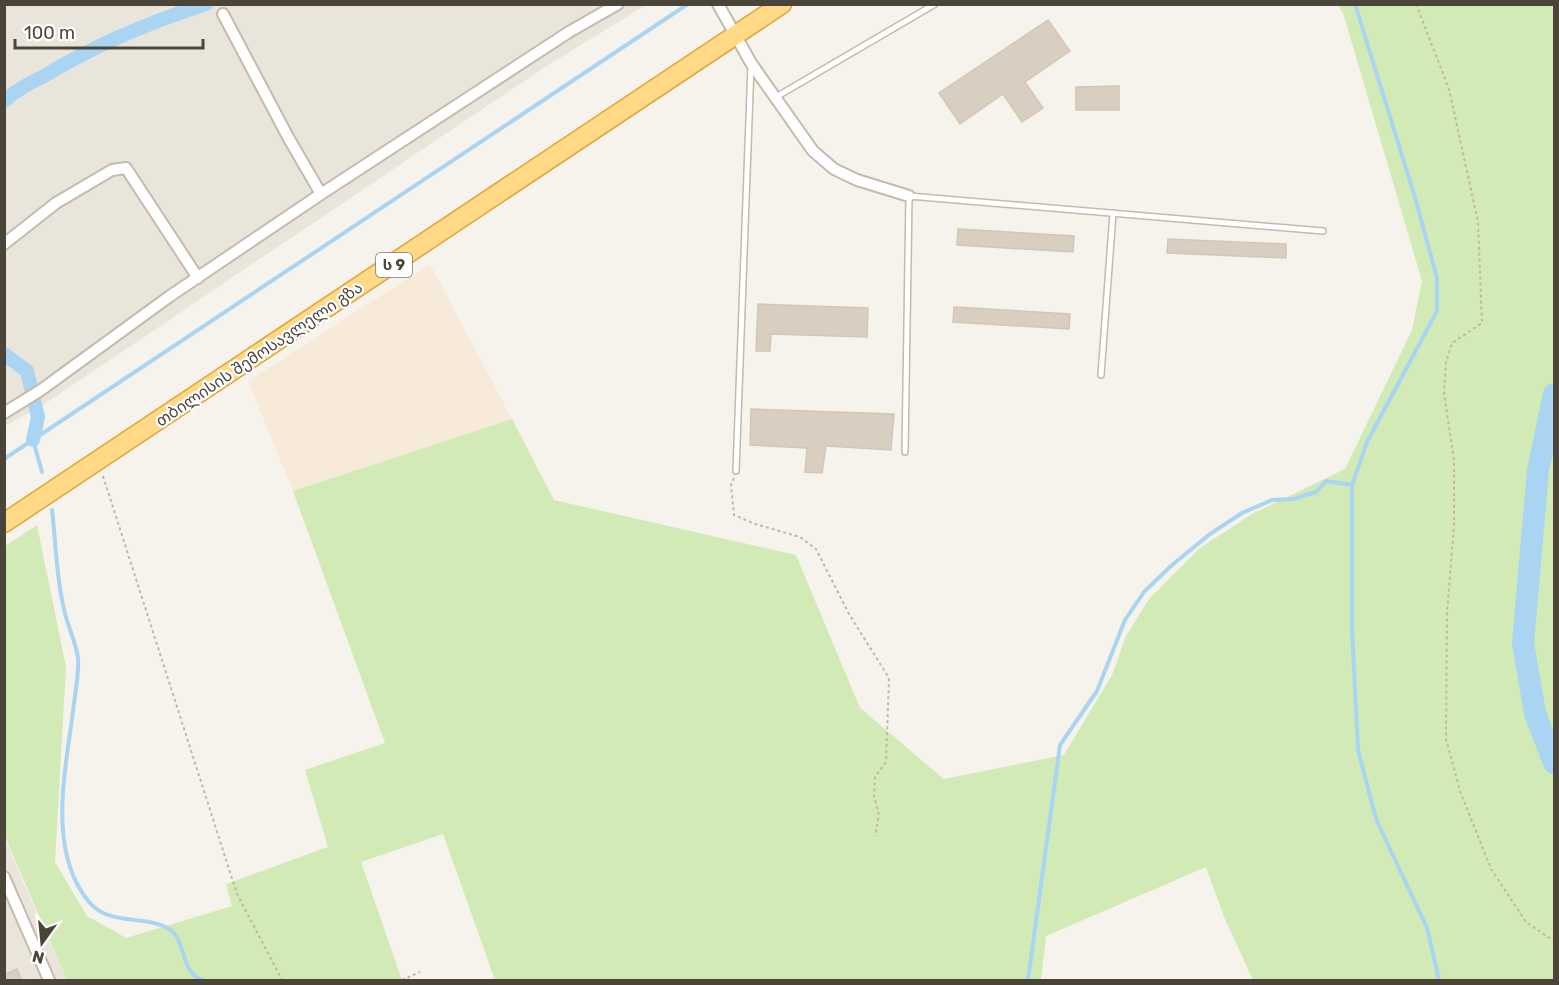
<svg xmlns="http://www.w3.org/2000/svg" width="1559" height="985" font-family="Rubik,'Noto Sans Georgian',sans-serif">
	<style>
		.residential { fill: #eae5da }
		.commercial { fill: #f7ead8 }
		.green { fill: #d2eab5 }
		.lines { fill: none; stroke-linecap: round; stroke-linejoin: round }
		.stream { stroke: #a9d4f2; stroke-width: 4 }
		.canal { stroke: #a9d4f2; stroke-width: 14 }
		.river { stroke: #a9d4f2; stroke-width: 22 }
		.building { fill: #d8cfc1; stroke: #d3c7b4; stroke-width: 1.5 }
		.service-casing { stroke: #c2bbae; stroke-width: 8 }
		.minor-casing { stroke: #c2bbae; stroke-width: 14 }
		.trunk-casing { stroke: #e0a43c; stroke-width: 21 }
		.path { stroke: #c4b79f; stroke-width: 2; stroke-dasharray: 3 3; stroke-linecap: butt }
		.service { stroke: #fff; stroke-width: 5 }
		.minor { stroke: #fff; stroke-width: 10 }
		.trunk { stroke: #ffd985; stroke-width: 18 }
		.labels { text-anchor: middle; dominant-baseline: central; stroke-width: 4.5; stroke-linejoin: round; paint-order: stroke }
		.shield { fill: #fff; stroke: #817c74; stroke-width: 1.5 }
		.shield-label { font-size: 15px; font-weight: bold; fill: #4b4439 }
		.street-label { font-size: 16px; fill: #4b4439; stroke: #fff }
	</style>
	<rect width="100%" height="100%" fill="#f6f3ec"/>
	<!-- residential -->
	<g class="residential">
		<polygon points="5,5 646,5 545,67 40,407 5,426"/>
		<polygon points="4,837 30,898 67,980 5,980"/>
	</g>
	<!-- commercial -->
	<polygon class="commercial" points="430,264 512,419 293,491 248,381"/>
	<!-- green -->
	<polygon class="green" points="1338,5 1554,5 1554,980 1253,980 1224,917 1206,867 1046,936 1041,980 495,980 443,834 361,862 402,980 67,980 5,837 5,546 37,525 66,667 55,862 87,916 126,938 232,906 226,884 328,847 305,770 385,743 293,491 512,419 554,500 796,555 860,708 944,779 1064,755 1112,675 1126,636 1149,599 1200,548 1252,514 1345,469 1412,330 1422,281 1343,13"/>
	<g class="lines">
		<!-- stream -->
		<g class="stream">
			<polyline points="1355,4 1414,194 1437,278 1437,311 1367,442 1352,485 1352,629 1358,750 1376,819 1427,928 1439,980"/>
			<polyline points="33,440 42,472"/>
			<polyline points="4,459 688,4"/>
			<path d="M52,510C56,542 56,577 64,609C67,625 76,642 78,658C79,672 76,689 74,703C67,765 45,849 89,902C110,927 145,914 169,929C187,940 180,974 203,980"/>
			<polyline points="1028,980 1060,745 1097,691 1125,620 1144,592 1172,565 1210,534 1242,513 1272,500 1293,499 1316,492 1326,481 1352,485"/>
		</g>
		<!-- canal -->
		<g class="canal">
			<path d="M4,101C16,90 30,83 44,76C95,45 150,22 206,4"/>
			<polyline points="4,354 27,371 38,417 33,440"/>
		</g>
		<!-- river -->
		<polyline class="river" points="1554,394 1538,470 1523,643 1535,713 1554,763"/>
	</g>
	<!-- building -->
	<g class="building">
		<polygon points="1048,20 1070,51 1025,82 1043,108 1022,122 1003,94 960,124 939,93"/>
		<polygon points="1119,86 1119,110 1076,110 1076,87"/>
		<polygon points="958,229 1074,236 1073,252 957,245"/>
		<polygon points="1168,239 1286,244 1286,258 1167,253"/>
		<polygon points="758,304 868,308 867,337 771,334 770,351 756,351"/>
		<polygon points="954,307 1070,314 1069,329 953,322"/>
		<polygon points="751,409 894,414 891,450 826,446 822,473 805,472 807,448 750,445"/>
		<polygon points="17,969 22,981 4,981 4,975"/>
	</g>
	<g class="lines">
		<!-- service casing -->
		<g class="service-casing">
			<g id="service">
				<polyline points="776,97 935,4"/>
				<polyline points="1101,375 1113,213"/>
				<polyline points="905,452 909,196 1323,231"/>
				<polyline points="736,471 751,65"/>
			</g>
		</g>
		<!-- minor casing -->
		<g class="minor-casing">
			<g id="minor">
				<polyline points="718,4 751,63 813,151 834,169 857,180 909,196"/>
				<polyline points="223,14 288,137 321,194"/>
				<polyline points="4,244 56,203 112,170 126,168 198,278"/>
				<polyline points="4,413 41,390 170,296 321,194 569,32 618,4"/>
				<polyline points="4,877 49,980"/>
			</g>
		</g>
		<!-- trunk casing -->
		<g class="trunk-casing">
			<polyline id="trunk" points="4,523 782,4"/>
		</g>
		<!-- path -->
		<g class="path">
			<polyline points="1416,4 1449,89 1478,222 1482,323 1452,343 1446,362 1444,393 1454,460 1454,526 1447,612 1446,739 1460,791 1491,869 1526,922 1554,941"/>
			<polyline points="103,476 237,894 282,980"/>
			<polyline points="734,478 731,485 734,515 755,524 800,537 816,549 849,614 889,678 886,762 875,777 874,796 879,815 875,836"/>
			<polyline points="402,980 420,972"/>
		</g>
		<!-- service -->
		<use href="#service" class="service"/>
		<!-- minor -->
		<use href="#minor" class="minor"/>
		<!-- trunk -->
		<use href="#trunk" class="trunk"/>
	</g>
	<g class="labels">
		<!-- shield labels -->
		<rect class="shield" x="376" y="253" width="36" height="24" rx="4.5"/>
		<g class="shield-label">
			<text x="394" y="265">ს 9</text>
		</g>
		<!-- street labels -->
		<g class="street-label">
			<text transform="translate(259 354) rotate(-34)">თბილისის შემოსავლელი გზა</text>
		</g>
	</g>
	<!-- border -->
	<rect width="1559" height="985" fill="none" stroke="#4b4439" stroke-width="12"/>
	<!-- north arrow -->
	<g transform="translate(42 943) rotate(195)" stroke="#ffffff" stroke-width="4.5" paint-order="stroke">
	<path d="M0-4.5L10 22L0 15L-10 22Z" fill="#4b4439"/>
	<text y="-9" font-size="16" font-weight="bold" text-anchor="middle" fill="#4b4439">N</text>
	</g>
	<!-- scale -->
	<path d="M15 39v9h188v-9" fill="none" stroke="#4b4439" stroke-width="3"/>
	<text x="24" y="39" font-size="18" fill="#4b4439" stroke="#ffffff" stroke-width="4.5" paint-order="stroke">100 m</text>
</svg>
